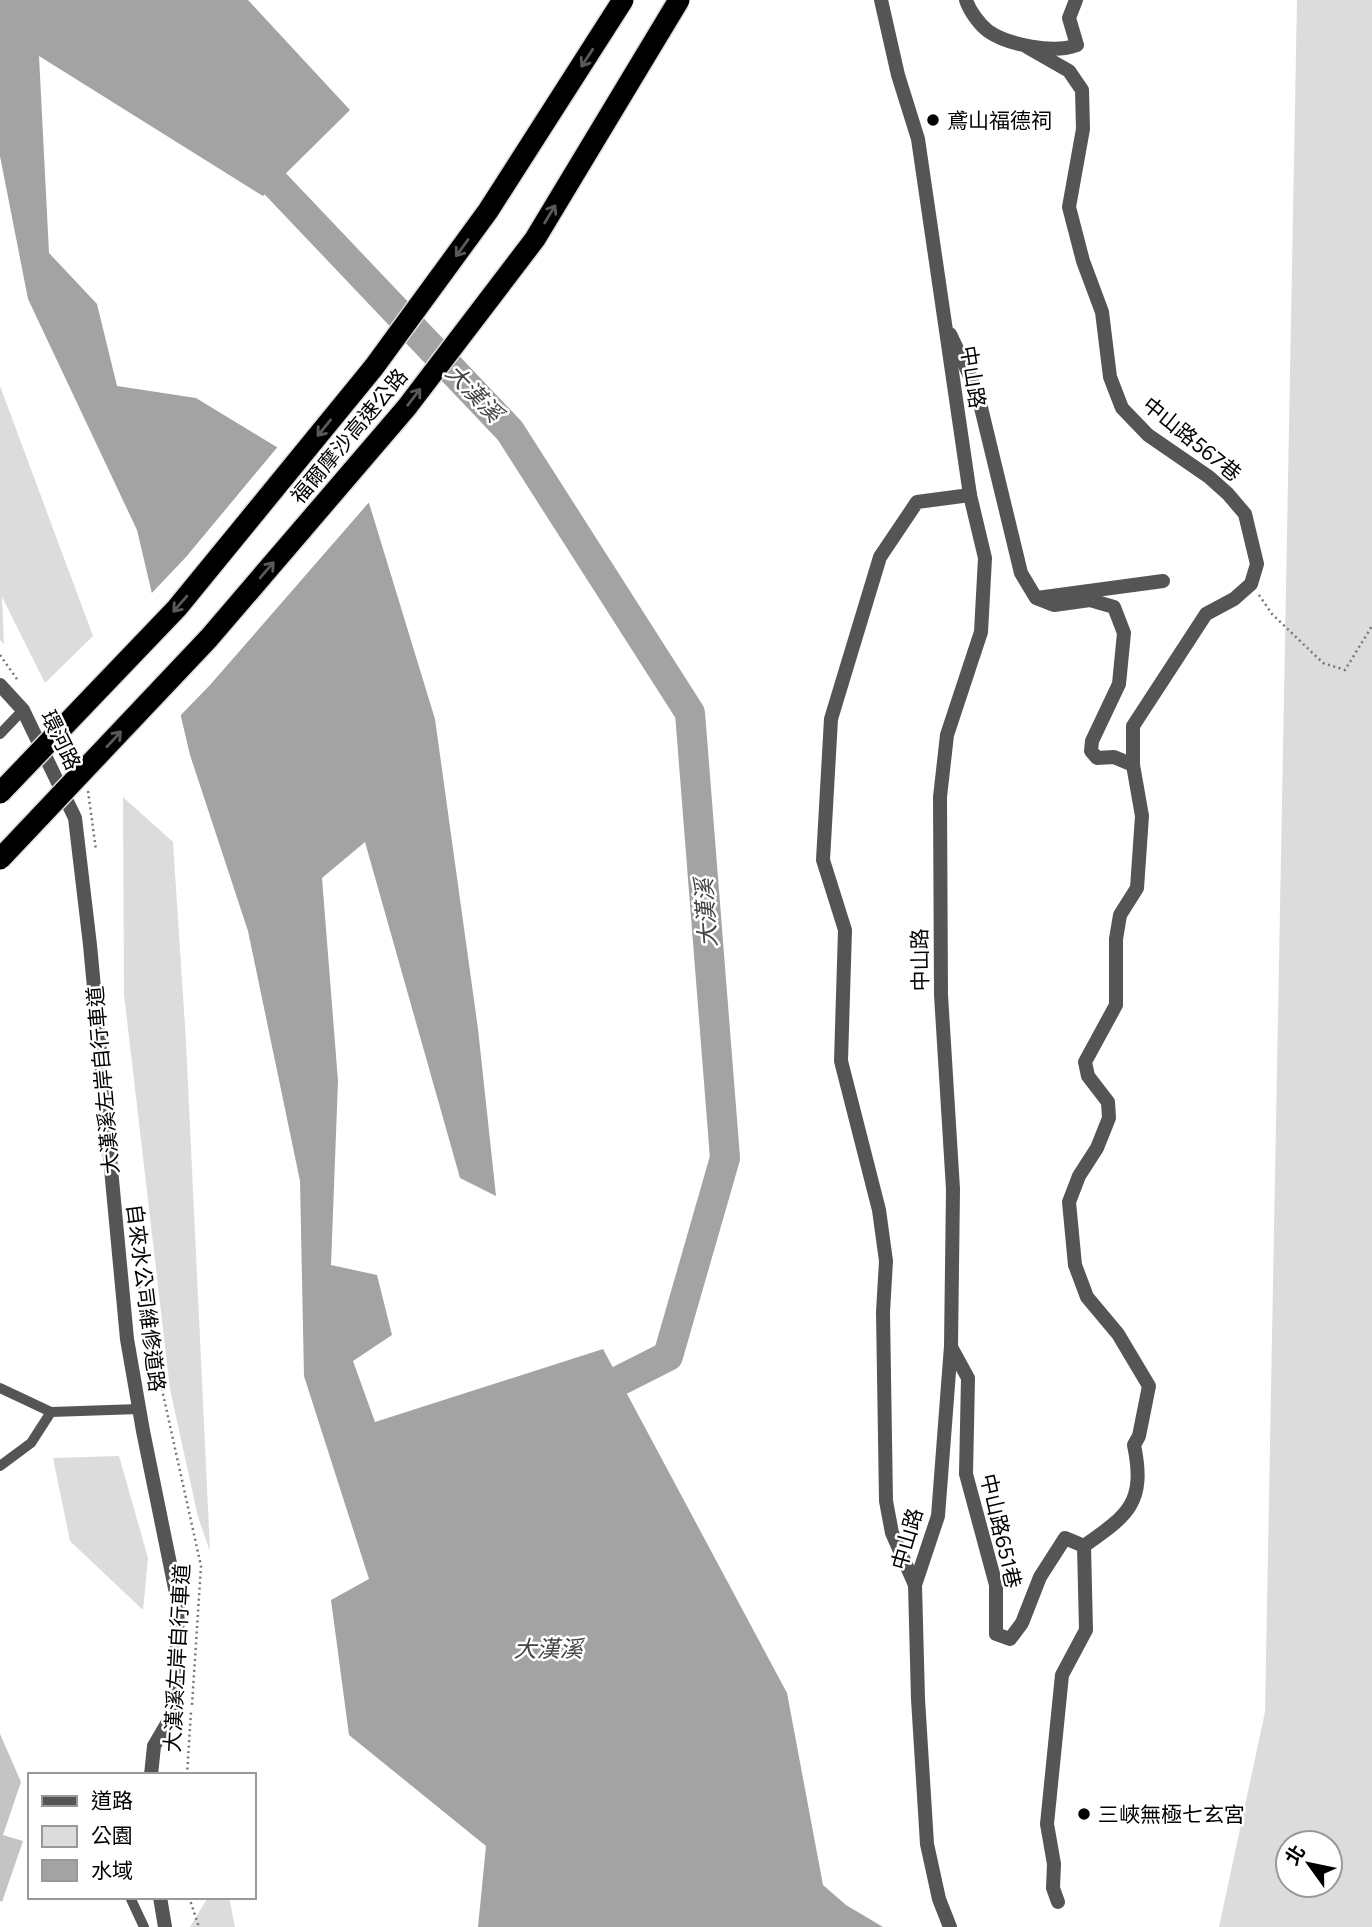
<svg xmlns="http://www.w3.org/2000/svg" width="1372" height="1927" font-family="Figtree,'Noto Sans TC',sans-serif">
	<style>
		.green { fill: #dcdcdc; fill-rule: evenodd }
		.water { fill: #a3a3a3 }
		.pier { fill: #fff }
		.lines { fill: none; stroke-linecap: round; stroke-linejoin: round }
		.river { stroke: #a3a3a3; stroke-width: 30 }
		.building { fill: #c4c4c4 }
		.path { stroke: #777; stroke-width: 2.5; stroke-dasharray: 2 3.5; stroke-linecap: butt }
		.lane { stroke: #555; stroke-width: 10 }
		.street { stroke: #555; stroke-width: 14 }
		.highway-bridge-casing { stroke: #dbdbdb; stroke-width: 24; stroke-linecap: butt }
		.highway-bridge { stroke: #000; stroke-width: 21 }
		.oneway { stroke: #595959 }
		.poi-dot { fill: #000; stroke: #fff; stroke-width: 2.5 }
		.labels { text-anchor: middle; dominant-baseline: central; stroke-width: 5; stroke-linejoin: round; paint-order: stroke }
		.poi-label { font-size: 21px; fill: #000; stroke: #fff; text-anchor: start }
		.street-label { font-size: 21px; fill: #000; stroke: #fff }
		.water-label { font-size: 23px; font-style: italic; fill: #444; stroke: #fff }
	</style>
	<rect width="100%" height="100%" fill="#fff"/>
	<!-- green -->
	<g class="green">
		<path d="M1297,0H1372V1927H1219L1265,1712ZM1288,1843H1330V1885H1288Z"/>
		<polygon points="0,386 93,636 45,683 2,597 4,644 0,640"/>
		<polygon points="123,797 173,842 186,1042 210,1551 198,1517 170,1389 124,994"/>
		<polygon points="119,1456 148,1558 143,1610 70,1541 53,1458"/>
		<polygon points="208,1897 229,1897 235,1927 190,1927"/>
	</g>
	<!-- water -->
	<polygon class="water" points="0,0 248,0 350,110 263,196 39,56 49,253 97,304 117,386 196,398 369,503 435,719 478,1029 496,1196 460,1178 365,842 322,878 338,1081 331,1265 377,1275 392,1335 353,1361 375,1422 603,1349 787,1693 823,1885 846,1905 883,1927 478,1927 486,1846 349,1735 331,1600 369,1579 304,1376 300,1181 248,931 190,755 137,530 28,299 0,156"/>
	<!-- pier -->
	<polygon class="pier" points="280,444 371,500 210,685 178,718 149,596 186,557"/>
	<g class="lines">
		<!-- river -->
		<polyline class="river" points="247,154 510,431 690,713 725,1158 668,1356 585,1398"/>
	</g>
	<!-- building -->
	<polygon class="building" points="0,1734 21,1782 3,1835 23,1841 2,1902 0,1901"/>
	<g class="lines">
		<!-- path -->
		<g class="path">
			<polyline points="1259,595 1272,614 1323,663 1345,670 1372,626"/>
			<polyline points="0,655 19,682"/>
			<polyline points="88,791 96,850"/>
			<polyline points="138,1281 201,1566 192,1705"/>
			<polyline points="187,1775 191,1712"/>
			<polyline points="189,1897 199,1927"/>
		</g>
		<!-- lane -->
		<g class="lane">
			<polyline points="0,734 23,710"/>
			<polyline points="0,1388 51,1412"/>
			<polyline points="0,1466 31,1443 51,1412 139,1409"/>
			<polyline points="130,1897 144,1927"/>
		</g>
		<!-- street -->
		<g class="street">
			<polyline points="881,0 898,75 918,139 970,495 985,558 981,632 947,735 940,797 941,995 953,1189 951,1346 938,1516 915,1585 918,1699 927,1844 939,1899 950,1927"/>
			<path d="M966,0C969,10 979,24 988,31C1008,45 1054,54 1077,45L1069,18L1076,0"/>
			<path d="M1027,47L1069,71L1082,90L1083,129L1069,207L1083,261L1102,312L1110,377L1122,408L1148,435L1209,477L1228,494L1245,514L1257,564L1251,584L1234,599L1206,614L1133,726V765L1142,816L1137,888L1120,915L1116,939V1005L1085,1062L1088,1076L1108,1102L1109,1118L1097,1148L1079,1176L1069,1202L1075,1265L1087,1297L1118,1334L1149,1386L1139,1436L1134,1445C1146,1503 1128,1515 1084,1546"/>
			<polyline points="950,334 977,391 1021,573 1036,598 1054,605 1090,600 1114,607 1124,633 1119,684 1092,741 1091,751 1097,758 1114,757 1133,765"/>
			<polyline points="1037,598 1163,581"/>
			<polyline points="0,685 23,710 75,818 90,945 127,1339 143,1431 178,1603 175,1710 154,1746 151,1775"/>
			<polyline points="951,1347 968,1378 966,1474 996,1585 996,1634 1010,1639 1022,1623 1040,1577 1065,1538 1084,1546 1086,1630 1062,1675 1047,1824 1054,1864 1053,1888 1058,1902"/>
			<polyline points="915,1585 892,1533 886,1501 883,1312 886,1261 879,1210 841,1061 845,930 823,860 831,719 880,557 917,502 970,495"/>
			<polyline points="160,1897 165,1927"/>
		</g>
		<!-- highway-bridge casing -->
		<g class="highway-bridge-casing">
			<g id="highway-bridge">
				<polyline points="0,793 177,608 374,367 488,211 623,0"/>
				<polyline points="0,859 209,638 407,407 535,239 679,0"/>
			</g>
		</g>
		<!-- highway-bridge -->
		<use href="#highway-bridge" class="highway-bridge"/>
	</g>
	<!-- one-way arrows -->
	<defs><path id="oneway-shaft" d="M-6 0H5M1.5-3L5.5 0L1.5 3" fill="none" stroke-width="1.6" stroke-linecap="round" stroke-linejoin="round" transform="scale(1.75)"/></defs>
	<g class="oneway">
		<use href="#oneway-shaft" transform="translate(587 58) rotate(123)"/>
		<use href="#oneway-shaft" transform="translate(550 214) rotate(-59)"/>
		<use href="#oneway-shaft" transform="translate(462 248) rotate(126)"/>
		<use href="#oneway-shaft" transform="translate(414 397) rotate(-53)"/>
		<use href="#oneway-shaft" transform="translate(324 428) rotate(129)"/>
		<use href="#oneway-shaft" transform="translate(267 570) rotate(-49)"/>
		<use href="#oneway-shaft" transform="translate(180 604) rotate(131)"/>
		<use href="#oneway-shaft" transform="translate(114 739) rotate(-47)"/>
	</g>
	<!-- markers -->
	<g class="poi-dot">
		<circle cx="933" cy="120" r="7"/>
		<circle cx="1084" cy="1814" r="7"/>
	</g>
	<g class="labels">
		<!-- poi labels -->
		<g class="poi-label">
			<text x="947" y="120">鳶山福德祠</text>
			<text x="1098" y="1814">三峽無極七玄宮</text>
		</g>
		<!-- street labels -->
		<g class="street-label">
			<text transform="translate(973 377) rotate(81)">中山路</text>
			<text transform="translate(349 436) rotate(-50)">福爾摩沙高速公路</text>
			<text transform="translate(1192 439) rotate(39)">中山路567巷</text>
			<text transform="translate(61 740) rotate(64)">環河路</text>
			<text transform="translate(920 960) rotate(-91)">中山路</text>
			<text transform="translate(103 1080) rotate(-95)">大漢溪左岸自行車道</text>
			<text transform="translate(146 1298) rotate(83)">自來水公司維修道路</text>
			<text transform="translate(1001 1531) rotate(77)">中山路651巷</text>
			<text transform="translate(907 1539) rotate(-74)">中山路</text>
			<text transform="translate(177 1658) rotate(-87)">大漢溪左岸自行車道</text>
		</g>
		<!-- water labels -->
		<g class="water-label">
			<text transform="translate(474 393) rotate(46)">大漢溪</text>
			<text transform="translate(706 913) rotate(-94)">大漢溪</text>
			<text x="548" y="1649">大漢溪</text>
		</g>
	</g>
	<!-- legend -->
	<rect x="28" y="1773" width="228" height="126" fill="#ffffff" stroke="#999999" stroke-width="2"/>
	<rect x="42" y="1796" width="35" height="10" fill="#555555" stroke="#999999" stroke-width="2"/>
	<text x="91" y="1808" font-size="21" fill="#000000">道路</text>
	<rect x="42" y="1826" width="35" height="21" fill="#dcdcdc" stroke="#999999" stroke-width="2"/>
	<text x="91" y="1843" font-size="21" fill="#000000">公園</text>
	<rect x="42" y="1860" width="35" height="21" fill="#a3a3a3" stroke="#999999" stroke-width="2"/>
	<text x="91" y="1878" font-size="21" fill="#000000">水域</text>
	<!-- north arrow -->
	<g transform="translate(1309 1864) rotate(303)"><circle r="33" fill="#ffffff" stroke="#999999" stroke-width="2"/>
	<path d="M0-5L12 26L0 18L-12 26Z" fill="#000000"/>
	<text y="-10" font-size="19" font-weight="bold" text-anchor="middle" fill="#000000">北</text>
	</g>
</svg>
